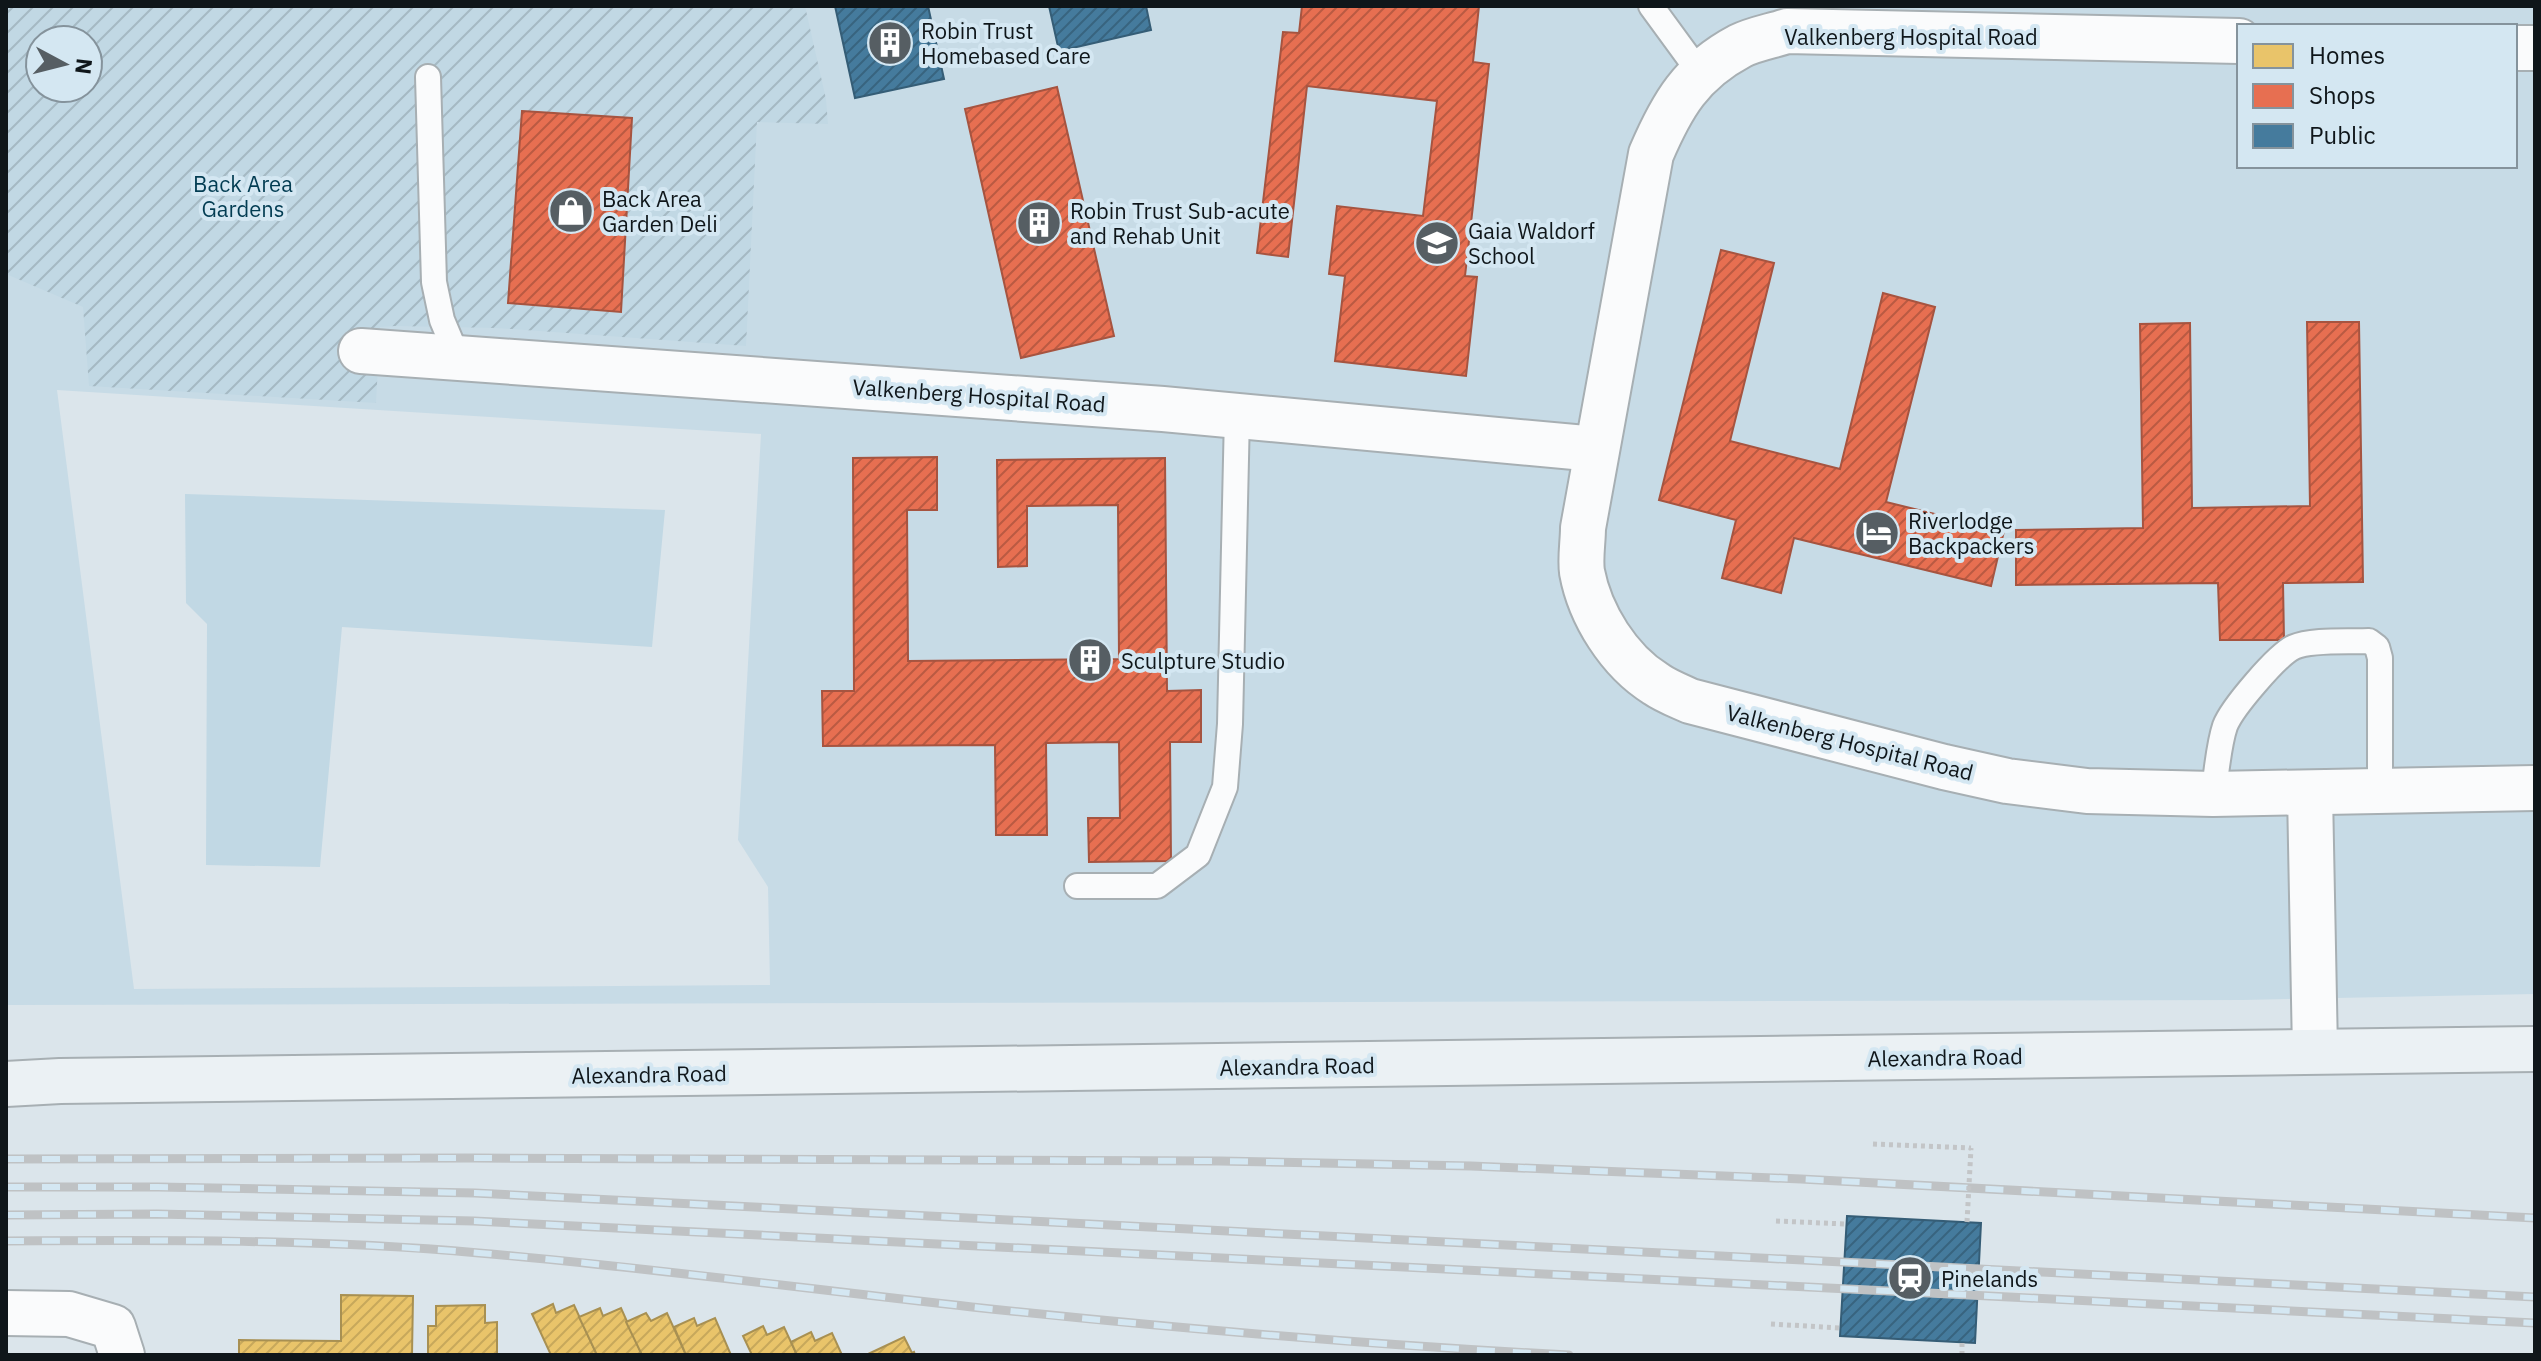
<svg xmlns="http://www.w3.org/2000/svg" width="2541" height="1361" font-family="'IBM Plex Sans',sans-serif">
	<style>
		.built { fill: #c7dbe6; fill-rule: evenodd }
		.garden { fill: url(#garden-furrows); fill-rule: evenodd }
		.pitch { fill: #c1d8e4 }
		.homes { fill: url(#homes-hatch); stroke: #a89052; stroke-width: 2 }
		.shops { fill: url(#shops-hatch); stroke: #a65440; stroke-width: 2 }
		.public { fill: url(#public-hatch); stroke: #355d76; stroke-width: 2 }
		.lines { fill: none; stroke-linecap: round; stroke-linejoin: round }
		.lane-casing { stroke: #a7afb3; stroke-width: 28 }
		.street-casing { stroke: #a7afb3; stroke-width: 48 }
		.secondary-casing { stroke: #a7afb3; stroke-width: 48 }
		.path { stroke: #c3c5c7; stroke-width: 5; stroke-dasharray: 4 4; stroke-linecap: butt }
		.lane { stroke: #fafbfc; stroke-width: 24 }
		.street { stroke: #fafbfc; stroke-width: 44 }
		.secondary { stroke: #ebf1f4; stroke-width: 44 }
		.rail-casing { stroke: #bfc2c4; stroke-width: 9 }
		.rail { stroke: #d4e7f2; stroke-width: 6; stroke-dasharray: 18; stroke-linecap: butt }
		.path-bridge { stroke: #c3c5c7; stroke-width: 5; stroke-dasharray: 4 4; stroke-linecap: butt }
		.labels { text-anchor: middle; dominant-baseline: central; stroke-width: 8; stroke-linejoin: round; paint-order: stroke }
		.poi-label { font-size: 22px; fill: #0f161a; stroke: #d4e7f2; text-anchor: start }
		.street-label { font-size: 22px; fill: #0f161a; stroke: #d4e7f2 }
		.park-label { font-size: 22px; fill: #023c52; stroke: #d4e7f2 }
	</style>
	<defs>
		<pattern id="garden-furrows" width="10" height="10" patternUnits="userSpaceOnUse" patternTransform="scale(2)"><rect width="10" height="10" fill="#c1d8e4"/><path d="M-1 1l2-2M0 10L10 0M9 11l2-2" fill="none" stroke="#a5b9c3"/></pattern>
		<pattern id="homes-hatch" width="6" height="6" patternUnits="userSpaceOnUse" patternTransform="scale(2)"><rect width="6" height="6" fill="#e9c46a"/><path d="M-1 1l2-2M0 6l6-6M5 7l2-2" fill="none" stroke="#c7a85b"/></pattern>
		<pattern id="shops-hatch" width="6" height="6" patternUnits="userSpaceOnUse" patternTransform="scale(2)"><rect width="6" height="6" fill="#e76f51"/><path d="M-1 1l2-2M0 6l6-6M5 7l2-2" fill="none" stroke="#ba5a42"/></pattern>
		<pattern id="public-hatch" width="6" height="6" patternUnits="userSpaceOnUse" patternTransform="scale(2)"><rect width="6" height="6" fill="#457b9d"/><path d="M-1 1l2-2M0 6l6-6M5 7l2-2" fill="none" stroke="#38647f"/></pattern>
	</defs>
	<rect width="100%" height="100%" fill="#dbe5eb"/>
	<!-- built -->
	<path class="built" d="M6,6H2535V994L2243,1000L6,1005ZM2239,26H2515V166H2239ZM40,40H88V88H40ZM57,390L761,434L738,840L768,887L770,985L134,989Z"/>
	<!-- garden -->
	<path class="garden" d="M6,6H805L826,99L828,124L757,122L746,346L496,328L395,326L380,327L376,403L89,386L83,307L6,274ZM40,40H88V88H40Z"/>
	<!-- pitch -->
	<polygon class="pitch" points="185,494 665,510 652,647 342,627 320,867 206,865 207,624 186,603"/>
	<!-- homes -->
	<g class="homes">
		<polygon points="341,1295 413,1296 412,1355 239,1355 239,1340 341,1341"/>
		<polygon points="553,1304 556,1313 574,1305 597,1355 551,1355 532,1314"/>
		<polygon points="485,1305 485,1323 497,1322 497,1355 428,1355 428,1326 436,1326 436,1306"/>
		<polygon points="600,1308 603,1316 621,1308 642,1355 597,1355 579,1317"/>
		<polygon points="646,1313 651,1321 667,1313 686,1355 642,1355 626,1322"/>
		<polygon points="694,1318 697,1326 715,1318 731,1355 686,1355 674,1327"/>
		<polygon points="763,1326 767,1335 784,1327 797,1355 752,1355 743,1336"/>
		<polygon points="811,1332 815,1341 832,1333 842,1355 797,1355 791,1342"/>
		<polygon points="904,1337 912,1353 914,1352 915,1355 866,1355"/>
	</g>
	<!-- shops -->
	<g class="shops">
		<polygon points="1302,6 1479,6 1473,62 1489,64 1465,276 1477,277 1466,376 1335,361 1345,276 1329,274 1337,206 1423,216 1437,101 1307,86 1288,257 1257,253 1283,32 1299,33"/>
		<polygon points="1057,87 1114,336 1021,358 965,109"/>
		<polygon points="522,111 632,118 621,312 508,303"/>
		<polygon points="1721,250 1774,263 1730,441 1840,469 1883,293 1935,307 1886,502 2004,531 1991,586 1794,538 1781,593 1722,578 1736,520 1659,500"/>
		<polygon points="2307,322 2359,322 2363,582 2283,583 2284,640 2220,640 2218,583 2016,585 2016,530 2143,528 2140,324 2190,323 2192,508 2310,506"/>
		<polygon points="937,457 937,510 907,510 908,661 1119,659 1118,505 1027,506 1027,566 998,567 997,460 1165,458 1167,691 1201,690 1201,742 1170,742 1171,861 1089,862 1088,818 1120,818 1119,742 1046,743 1047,835 996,835 995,745 823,746 822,691 854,691 853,458"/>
	</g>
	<!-- public -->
	<g class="public">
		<polygon points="835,6 928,6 944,79 855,98"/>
		<polygon points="1049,6 1146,6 1151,30 1059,51"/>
		<polygon points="1847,1216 1981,1223 1975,1343 1840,1336"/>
	</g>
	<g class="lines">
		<!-- lane casing -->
		<g class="lane-casing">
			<g id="lane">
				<polyline points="1651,6 1700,73"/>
				<polyline points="428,77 434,282 442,320 458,358"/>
				<path d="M2213,794C2217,773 2218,747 2225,726C2232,708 2277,655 2294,647C2312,639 2349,642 2369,641L2377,647L2380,658V791"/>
				<polyline points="1077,886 1157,886 1198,855 1225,787 1230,724 1237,415"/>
			</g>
		</g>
		<!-- street casing -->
		<g class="street-casing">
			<g id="street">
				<path d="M2239,41L1787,31C1772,36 1754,39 1740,46C1691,72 1672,105 1651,154L1583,528C1583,542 1580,558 1582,572C1590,615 1619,661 1656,684C1666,691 1679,696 1690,701L1944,767L2007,781L2087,791L2213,794L2535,788"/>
				<polyline points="2515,48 2535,48"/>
				<polyline points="361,351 1163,409 1596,449"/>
				<polyline points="2310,793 2315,1051"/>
				<polyline points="6,1313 69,1314 113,1327 122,1355"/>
			</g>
		</g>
		<!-- secondary casing -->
		<g class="secondary-casing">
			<polyline id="secondary" points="6,1084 60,1081 2535,1049"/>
		</g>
		<!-- path -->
		<g class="path">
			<polyline points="1873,1144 1971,1148"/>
			<polyline points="1776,1221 1846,1224"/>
			<polyline points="1771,1324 1841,1328"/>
			<polyline points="1962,1355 1962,1342"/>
		</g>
		<!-- lane -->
		<use href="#lane" class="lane"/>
		<!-- street -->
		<use href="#street" class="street"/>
		<!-- secondary -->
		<use href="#secondary" class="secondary"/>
		<!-- rail casing -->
		<g class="rail-casing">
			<g id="rail">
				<polyline points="6,1159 474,1158 1220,1161 1471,1166 1801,1179 2535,1218"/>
				<polyline points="6,1187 158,1187 475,1193 2535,1297"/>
				<polyline points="6,1215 157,1214 474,1221 2535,1323"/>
				<path d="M6,1241C163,1240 322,1239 479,1253C644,1267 808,1289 972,1307C1171,1328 1370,1345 1569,1355"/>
			</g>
		</g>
		<!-- rail -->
		<use href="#rail" class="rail"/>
		<!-- path-bridge -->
		<polyline class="path-bridge" points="1967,1222 1971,1148"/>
	</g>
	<!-- icons -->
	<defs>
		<g id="building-disc" transform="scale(2.3)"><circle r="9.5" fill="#565e63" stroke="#d4e7f2"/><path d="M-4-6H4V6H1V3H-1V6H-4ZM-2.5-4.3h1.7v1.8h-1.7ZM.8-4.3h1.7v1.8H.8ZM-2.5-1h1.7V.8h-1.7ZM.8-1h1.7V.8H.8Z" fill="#fff"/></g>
		<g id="shop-disc" transform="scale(2.3)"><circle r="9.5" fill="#565e63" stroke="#d4e7f2"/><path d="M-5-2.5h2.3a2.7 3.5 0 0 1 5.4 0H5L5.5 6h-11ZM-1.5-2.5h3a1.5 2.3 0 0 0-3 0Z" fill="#fff"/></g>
		<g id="school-disc" transform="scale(2.3)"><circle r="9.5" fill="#565e63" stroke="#d4e7f2"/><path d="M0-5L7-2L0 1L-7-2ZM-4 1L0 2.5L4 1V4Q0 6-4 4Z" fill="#fff"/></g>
		<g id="hotel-disc" transform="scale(2.3)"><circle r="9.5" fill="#565e63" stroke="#d4e7f2"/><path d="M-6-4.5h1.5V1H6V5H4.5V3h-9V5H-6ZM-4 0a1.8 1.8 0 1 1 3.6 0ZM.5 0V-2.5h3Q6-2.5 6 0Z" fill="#fff"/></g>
		<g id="station-disc" transform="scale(2.3)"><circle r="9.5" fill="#565e63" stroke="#d4e7f2"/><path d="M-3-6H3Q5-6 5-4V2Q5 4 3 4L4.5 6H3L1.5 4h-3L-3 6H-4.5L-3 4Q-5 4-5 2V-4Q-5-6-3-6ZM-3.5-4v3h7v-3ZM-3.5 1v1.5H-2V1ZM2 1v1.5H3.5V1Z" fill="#fff"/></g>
	</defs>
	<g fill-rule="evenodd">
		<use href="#building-disc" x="890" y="43"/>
		<use href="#shop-disc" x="571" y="211"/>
		<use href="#building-disc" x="1039" y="223"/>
		<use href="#school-disc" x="1437" y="243"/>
		<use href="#hotel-disc" x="1877" y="533"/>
		<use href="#building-disc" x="1090" y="660"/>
		<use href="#station-disc" x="1910" y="1278"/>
	</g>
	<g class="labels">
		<!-- poi labels -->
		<g class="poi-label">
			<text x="921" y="30">Robin Trust<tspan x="921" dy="25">Homebased Care</tspan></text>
			<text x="602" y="198">Back Area<tspan x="602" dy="25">Garden Deli</tspan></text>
			<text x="1070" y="210">Robin Trust Sub-acute<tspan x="1070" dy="25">and Rehab Unit</tspan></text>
			<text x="1468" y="230">Gaia Waldorf<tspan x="1468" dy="25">School</tspan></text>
			<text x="1908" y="520">Riverlodge<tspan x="1908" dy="25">Backpackers</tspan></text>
			<text x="1121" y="660">Sculpture Studio</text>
			<text x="1941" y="1278">Pinelands</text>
		</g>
		<!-- street labels -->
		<g class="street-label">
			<text x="1911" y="36">Valkenberg Hospital Road</text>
			<text transform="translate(979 395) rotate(4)">Valkenberg Hospital Road</text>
			<text transform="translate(1850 742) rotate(14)">Valkenberg Hospital Road</text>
			<text transform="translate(1945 1057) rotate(-1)">Alexandra Road</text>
			<text transform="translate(1297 1066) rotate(-1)">Alexandra Road</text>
			<text transform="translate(649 1074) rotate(-1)">Alexandra Road</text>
		</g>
		<!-- park labels -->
		<g class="park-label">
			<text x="243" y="183">Back Area<tspan x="243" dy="25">Gardens</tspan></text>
		</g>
	</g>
	<!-- border -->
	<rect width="2541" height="1361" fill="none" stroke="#0f161a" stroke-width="16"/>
	<!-- legend -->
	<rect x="2237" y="24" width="280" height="144" fill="#d4e7f2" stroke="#85939c" stroke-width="2"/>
	<rect x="2253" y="44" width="40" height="24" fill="#e9c46a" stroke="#85939c" stroke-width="2"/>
	<text x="2309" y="64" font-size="24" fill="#0f161a">Homes</text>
	<rect x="2253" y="84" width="40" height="24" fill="#e76f51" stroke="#85939c" stroke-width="2"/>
	<text x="2309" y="104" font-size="24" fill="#0f161a">Shops</text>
	<rect x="2253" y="124" width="40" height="24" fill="#457b9d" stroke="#85939c" stroke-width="2"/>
	<text x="2309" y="144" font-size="24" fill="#0f161a">Public</text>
	<!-- north arrow -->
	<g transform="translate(64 64) rotate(97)"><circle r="38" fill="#d4e7f2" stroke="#85939c" stroke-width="2"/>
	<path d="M0-6L14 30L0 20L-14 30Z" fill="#565e63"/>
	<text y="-12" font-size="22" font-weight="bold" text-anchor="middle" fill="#0f161a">N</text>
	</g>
</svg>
